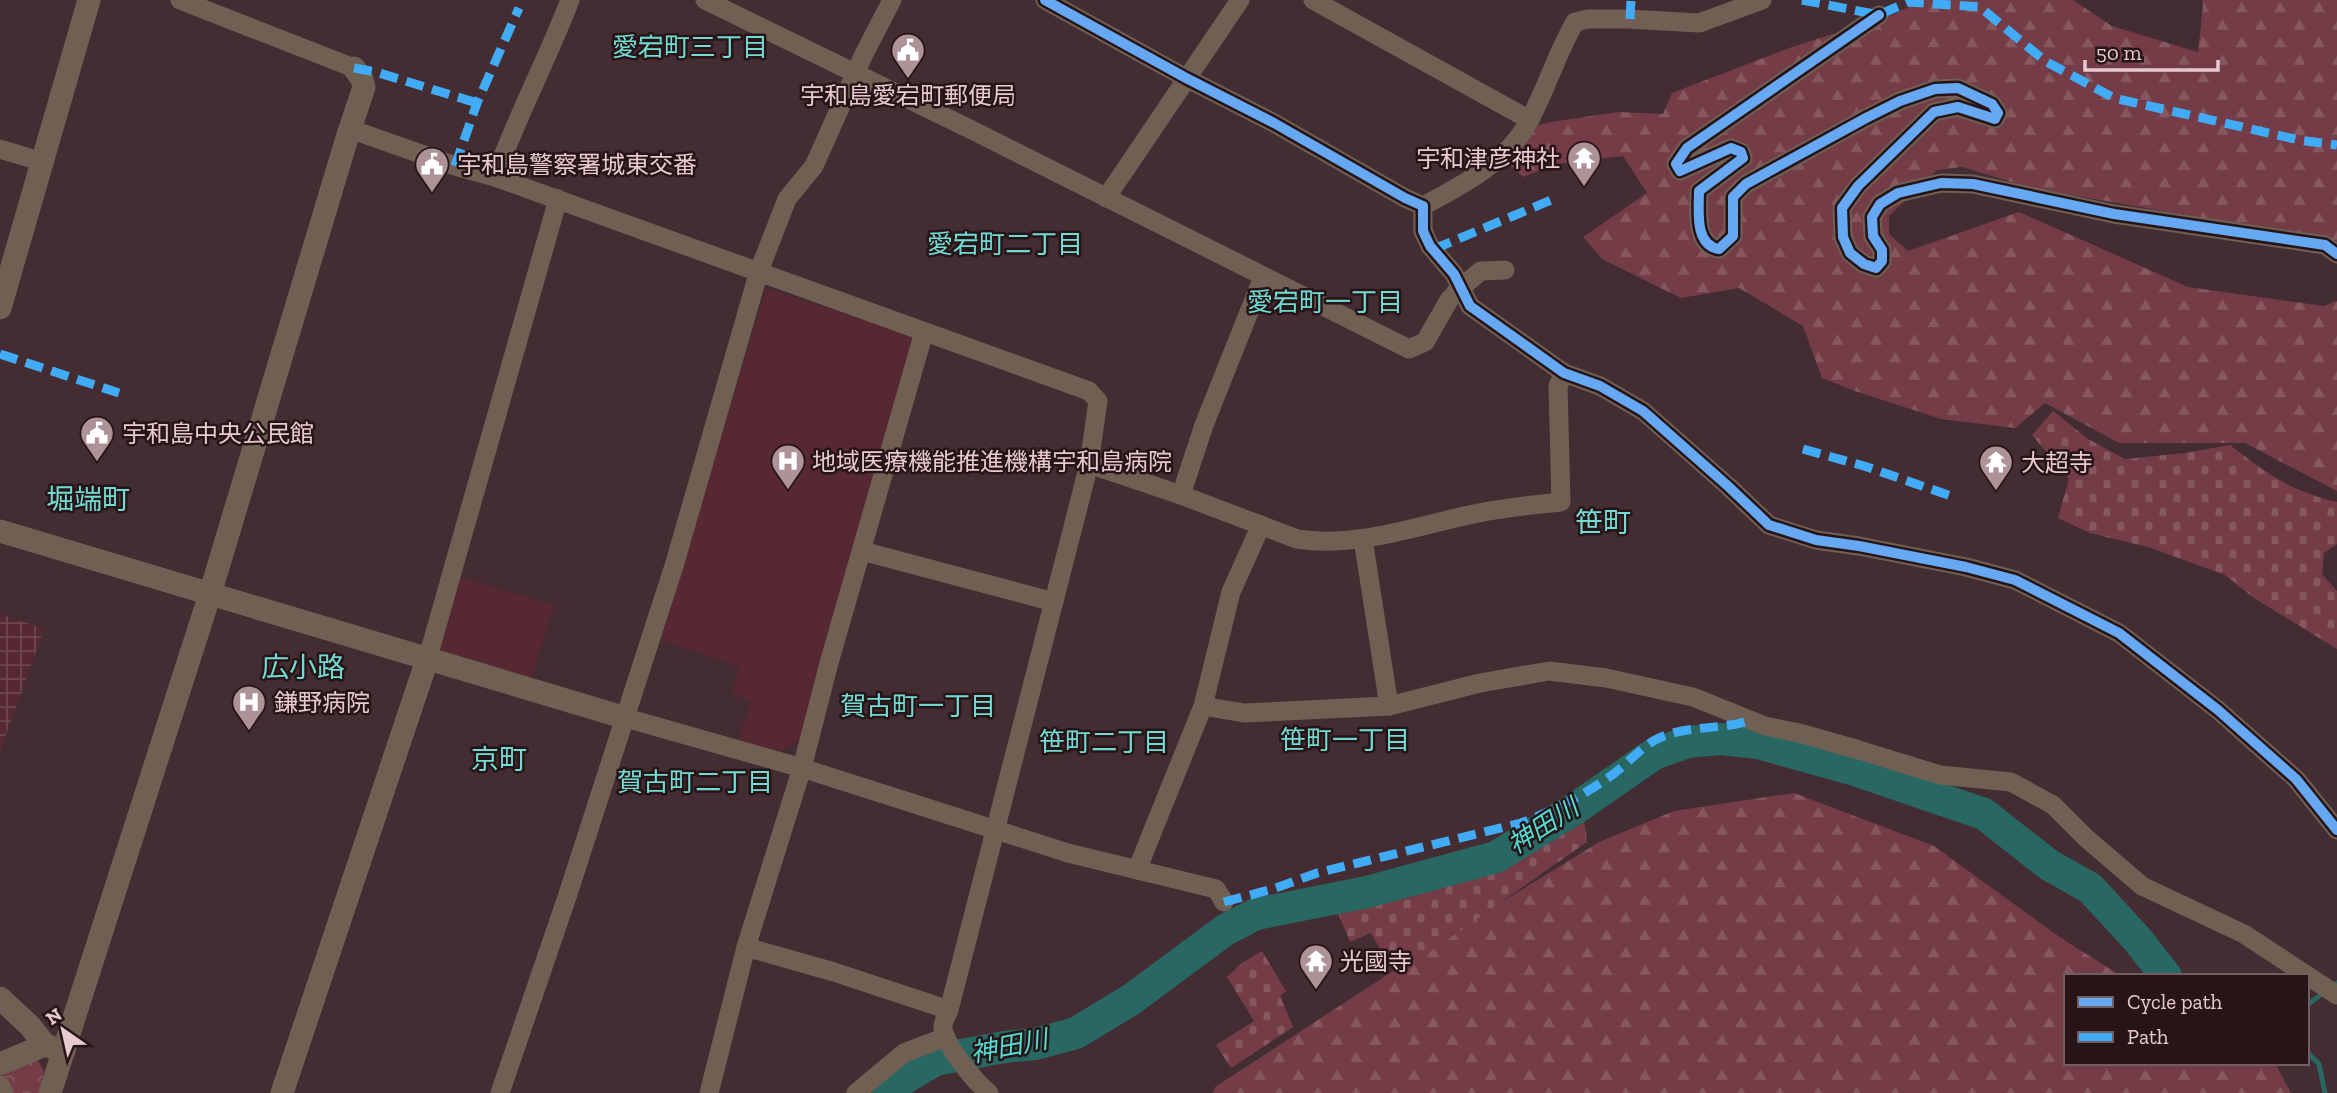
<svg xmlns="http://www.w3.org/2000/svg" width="2337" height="1093" font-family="'Zilla Slab','Noto Sans JP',serif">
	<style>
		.built { fill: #562832 }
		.industrial { fill: url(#industrial-grid) }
		.forest { fill: url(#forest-firs) }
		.cemetery { fill: url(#cemetery-stones) }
		.park { fill: url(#park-crowns) }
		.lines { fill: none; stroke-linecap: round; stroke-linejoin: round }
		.stream { stroke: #286762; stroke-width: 5 }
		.river { stroke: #286762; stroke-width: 32 }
		.minor { stroke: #706054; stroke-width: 19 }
		.tertiary { stroke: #706054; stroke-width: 23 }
		.quiet { stroke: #42abf6; stroke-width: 9; stroke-dasharray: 18 9; stroke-linecap: butt }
		.cycleway-casing { stroke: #271417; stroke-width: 15 }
		.cycleway { stroke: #66a8f1; stroke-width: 10 }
		.labels { text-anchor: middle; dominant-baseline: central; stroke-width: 5; stroke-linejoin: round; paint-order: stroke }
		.poi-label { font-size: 24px; fill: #e6cace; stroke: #271417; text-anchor: start }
		.neighbourhood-label { font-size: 26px; fill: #71dcd3; stroke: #271417 }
		.water-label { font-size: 26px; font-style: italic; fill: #53dcd1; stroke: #271417 }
		.quarter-label { font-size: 28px; fill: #71dcd3; stroke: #271417 }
	</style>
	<defs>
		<pattern id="industrial-grid" width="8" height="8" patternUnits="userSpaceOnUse" patternTransform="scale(1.75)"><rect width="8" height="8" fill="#562832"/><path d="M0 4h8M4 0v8" fill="none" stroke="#6e464e"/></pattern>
		<pattern id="forest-firs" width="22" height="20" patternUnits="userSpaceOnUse" patternTransform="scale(1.75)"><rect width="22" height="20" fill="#733c47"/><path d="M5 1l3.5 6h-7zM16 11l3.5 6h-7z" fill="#875760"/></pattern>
		<pattern id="cemetery-stones" width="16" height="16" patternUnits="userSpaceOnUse" patternTransform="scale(1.75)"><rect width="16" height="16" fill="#733c47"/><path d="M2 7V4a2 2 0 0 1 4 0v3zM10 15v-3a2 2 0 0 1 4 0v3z" fill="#875760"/></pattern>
		<pattern id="park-crowns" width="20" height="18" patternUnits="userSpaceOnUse" patternTransform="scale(1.75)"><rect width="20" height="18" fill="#733c47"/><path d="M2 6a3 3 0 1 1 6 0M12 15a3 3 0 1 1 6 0" fill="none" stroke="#875760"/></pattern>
	</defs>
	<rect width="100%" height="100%" fill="#432d32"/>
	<!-- built -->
	<g class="built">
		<polygon points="766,288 911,335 916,342 802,739 781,752 739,740 751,701 732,693 739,666 659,640"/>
		<polygon points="461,577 554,605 531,680 438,652"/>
	</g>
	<!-- industrial -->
	<polygon class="industrial" points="0,614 44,629 0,751"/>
	<!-- forest -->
	<g class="forest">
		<polygon points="1924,0 2073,0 2112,26 2198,52 2203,5 2202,0 2337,0 2337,242 2032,188 1962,167 1937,170 1889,216 1889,234 1908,251 2019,212 2188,287 2324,306 2337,301 2337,491 2245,443 2119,443 2045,403 2015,428 1941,419 1855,391 1822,378 1803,326 1739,288 1681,298 1602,259 1583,237 1647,193 1623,156 1556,164 1523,177 1504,160 1533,127 1550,122 1619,112 1663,114 1672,93 1792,47 1892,15"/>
		<polygon points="1794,793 1934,846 2061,938 2121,976 2066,976 2066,1063 2275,1063 2291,1093 1213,1093 1215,1087 1450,934 1599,842 1674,811"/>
	</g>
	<!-- cemetery -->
	<g class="cemetery">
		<path d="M2053,411L2088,439L2125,459L2185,453L2230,445C2267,474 2291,491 2337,502V544L2324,553L2322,574L2337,591V649L2254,598L2225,575L2148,547L2090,533L2058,518L2069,479L2032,435Z"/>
		<polygon points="1584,818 1587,842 1401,972 1390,967 1371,933 1350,942 1337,911 1466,880"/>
		<polygon points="1262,951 1286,991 1280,996 1293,1027 1231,1068 1216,1045 1254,1021 1227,977 1242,963"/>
	</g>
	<!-- park -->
	<polygon class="park" points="34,1060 38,1061 44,1071 39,1093 11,1093 2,1074"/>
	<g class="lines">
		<!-- stream -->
		<g class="stream">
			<polyline points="2307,1005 2337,983"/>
			<polyline points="2307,1052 2319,1064 2325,1093"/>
		</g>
		<!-- river -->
		<polyline class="river" points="888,1093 900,1081 935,1060 1004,1047 1035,1044 1076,1033 1132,999 1225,930 1256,914 1367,892 1496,857 1576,808 1654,754 1688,742 1721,739 1758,743 1855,770 1984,814 2049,865 2090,888 2137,939 2166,976"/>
		<!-- minor -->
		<g class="minor">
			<polyline points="180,0 354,68"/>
			<polyline points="705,0 976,132 1409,349 1425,342 1449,300 1460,288 1481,271 1505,270"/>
			<polyline points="1045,0 1186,78 1274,123 1405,198 1423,206 1423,231 1430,246 1454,274 1470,306 1564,373 1600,386 1643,411 1729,487 1769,525 1816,540 1859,546 1966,567 2015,580 2119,633 2218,710 2296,779 2337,830"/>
			<polyline points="1313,0 1530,120"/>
			<path d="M1879,15L1687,148L1676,164L1680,171L1731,148L1741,152L1743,158L1699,191C1699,210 1694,245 1719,249L1733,236V197L1746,184L1866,118L1900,101L1935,89L1958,88L1992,104L1998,113L1995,119L1958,107L1934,112L1858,186L1842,208L1843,237L1850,253L1864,264L1876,268L1882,261V250L1873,236L1872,217L1880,204L1898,193L1941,183L1973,184L2114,214L2325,245L2337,254"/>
			<path d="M350,129L455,166L495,177L1089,391L1098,401L1089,464L1073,527L949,1010C947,1015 943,1021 943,1026C941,1041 977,1084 989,1093"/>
			<polyline points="0,149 43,162"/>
			<path d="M495,177C517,116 547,60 570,0"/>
			<polyline points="1106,198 1240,0"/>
			<path d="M1423,206C1463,185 1509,161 1530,119C1547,87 1557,53 1575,22L1588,19H1628L1699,23L1762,0"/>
			<path d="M1089,464L1181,495L1297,539C1355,548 1413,527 1469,515C1500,508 1530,505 1561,502L1558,386L1564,373"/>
			<polyline points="1181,495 1204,425 1263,277"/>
			<polyline points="1363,539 1389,706"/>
			<polyline points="862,551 1054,602"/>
			<polyline points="428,657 558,199"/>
			<polyline points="1203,706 1244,713 1389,706 1480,683 1549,671 1606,678 1693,697 1765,726 1799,733 1859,750 1940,775 2011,782 2053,805 2086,838 2142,886 2244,934 2337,995"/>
			<polyline points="626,718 802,768 1068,853 1216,889 1224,902"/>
			<polyline points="1137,870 1203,706 1231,592 1261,525"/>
			<polyline points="746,947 834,972 949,1010"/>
			<polyline points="0,1085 4,1093"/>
			<polyline points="500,1093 567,897 674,566 759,271 787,199 814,166 864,54 892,0"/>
			<polyline points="709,1093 746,947 802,768 829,663 924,332"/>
			<polyline points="856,1093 904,1053 946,1037"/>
		</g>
		<!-- tertiary -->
		<g class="tertiary">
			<polyline points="0,308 89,0"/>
			<polyline points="0,531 626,718"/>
			<polyline points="0,998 30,1026 45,1045 64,1051"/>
			<polyline points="0,1064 45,1045"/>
			<polyline points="50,1093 210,594 347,138 364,87 362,79 354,68"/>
			<polyline points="282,1093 428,657"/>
		</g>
		<!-- quiet -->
		<g class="quiet">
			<polyline points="1802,0 1879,15 1908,2 1980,7 2045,61 2114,98 2299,140 2337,145"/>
			<polyline points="1630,19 1631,0"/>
			<polyline points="354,68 376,72 477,103"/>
			<polyline points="455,166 477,103 519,8"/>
			<polyline points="1434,249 1556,198"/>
			<polyline points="0,354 119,393"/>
			<polyline points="1803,449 1864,466 1954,497"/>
			<path d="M1224,902L1273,889L1317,873L1521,823C1551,812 1582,796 1608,778C1624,767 1638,750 1655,740C1685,724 1720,731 1751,720"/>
		</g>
		<!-- cycleway casing -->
		<g class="cycleway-casing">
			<g id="cycleway">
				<polyline points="1045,0 1186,78 1274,123 1405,198 1423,206 1423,231 1430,246 1454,274 1470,306 1564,373 1600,386 1643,411 1729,487 1769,525 1816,540 1859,546 1966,567 2015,580 2119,633 2218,710 2296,779 2337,830"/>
				<path d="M1879,15L1687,148L1676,164L1680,171L1731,148L1741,152L1743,158L1699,191C1699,210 1694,245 1719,249L1733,236V197L1746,184L1866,118L1900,101L1935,89L1958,88L1992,104L1998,113L1995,119L1958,107L1934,112L1858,186L1842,208L1843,237L1850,253L1864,264L1876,268L1882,261V250L1873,236L1872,217L1880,204L1898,193L1941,183L1973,184L2114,214L2325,245L2337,254"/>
			</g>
		</g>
		<!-- cycleway -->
		<use href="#cycleway" class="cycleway"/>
	</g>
	<!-- icons -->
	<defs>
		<g id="civic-pin" transform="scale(1.75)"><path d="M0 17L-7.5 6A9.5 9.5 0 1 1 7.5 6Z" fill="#ad9397" stroke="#271417"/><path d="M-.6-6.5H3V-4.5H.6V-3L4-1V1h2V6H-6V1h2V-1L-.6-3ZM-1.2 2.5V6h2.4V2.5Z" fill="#fff"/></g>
		<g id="temple-pin" transform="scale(1.75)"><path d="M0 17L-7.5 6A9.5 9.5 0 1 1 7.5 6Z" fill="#ad9397" stroke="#271417"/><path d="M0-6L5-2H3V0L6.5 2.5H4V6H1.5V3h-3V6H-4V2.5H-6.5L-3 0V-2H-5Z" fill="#fff"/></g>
		<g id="hospital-pin" transform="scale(1.75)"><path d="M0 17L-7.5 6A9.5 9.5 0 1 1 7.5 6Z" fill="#ad9397" stroke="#271417"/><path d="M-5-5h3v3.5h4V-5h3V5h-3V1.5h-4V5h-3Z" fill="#fff"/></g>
	</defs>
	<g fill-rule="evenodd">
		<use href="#civic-pin" x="908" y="50"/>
		<use href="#temple-pin" x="1584" y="158"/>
		<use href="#civic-pin" x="432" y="164"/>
		<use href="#civic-pin" x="97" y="433"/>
		<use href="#hospital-pin" x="788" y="461"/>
		<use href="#temple-pin" x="1996" y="462"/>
		<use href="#hospital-pin" x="249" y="702"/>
		<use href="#temple-pin" x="1316" y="961"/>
	</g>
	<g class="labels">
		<!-- poi labels -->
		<g class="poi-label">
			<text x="908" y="95" text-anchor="middle">宇和島愛宕町郵便局</text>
			<text x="1560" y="158" text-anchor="end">宇和津彦神社</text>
			<text x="457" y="164">宇和島警察署城東交番</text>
			<text x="122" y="433">宇和島中央公民館</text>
			<text x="812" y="461">地域医療機能推進機構宇和島病院</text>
			<text x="2021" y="462">大超寺</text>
			<text x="274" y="702">鎌野病院</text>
			<text x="1340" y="961">光國寺</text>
		</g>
		<!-- neighbourhood labels -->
		<g class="neighbourhood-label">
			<text x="690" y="47">愛宕町三丁目</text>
			<text x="1005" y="244">愛宕町二丁目</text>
			<text x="1325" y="302">愛宕町一丁目</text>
			<text x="918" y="706">賀古町一丁目</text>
			<text x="1345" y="740">笹町一丁目</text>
			<text x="1104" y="742">笹町二丁目</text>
			<text x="695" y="782">賀古町二丁目</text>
		</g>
		<!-- water labels -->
		<g class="water-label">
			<text transform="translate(1543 826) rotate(-33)">神田川</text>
			<text transform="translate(1009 1046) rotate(-11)">神田川</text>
		</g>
		<!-- quarter labels -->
		<g class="quarter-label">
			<text x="88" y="499">堀端町</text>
			<text x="1603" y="522">笹町</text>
			<text x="303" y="667">広小路</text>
			<text x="499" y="759">京町</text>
		</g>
	</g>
	<!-- legend -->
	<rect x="2064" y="974" width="245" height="91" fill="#271417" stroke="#735d60" stroke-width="2"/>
	<rect x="2078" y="997" width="35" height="10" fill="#66a8f1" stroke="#735d60" stroke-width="2"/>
	<text x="2127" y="1009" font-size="21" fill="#e6cace">Cycle path</text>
	<rect x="2078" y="1032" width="35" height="10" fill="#42abf6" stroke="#735d60" stroke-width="2"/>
	<text x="2127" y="1044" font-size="21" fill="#e6cace">Path</text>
	<!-- north arrow -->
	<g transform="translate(63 1030) rotate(326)" stroke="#271417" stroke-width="5" paint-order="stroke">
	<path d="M0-5L12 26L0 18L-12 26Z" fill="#e6cace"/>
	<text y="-10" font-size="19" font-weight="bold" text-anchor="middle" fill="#e6cace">N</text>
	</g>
	<!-- scale -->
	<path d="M2085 60v10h133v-10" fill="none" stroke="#e6cace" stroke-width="3.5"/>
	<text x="2096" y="60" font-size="21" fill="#e6cace" stroke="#271417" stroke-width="5" paint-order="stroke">50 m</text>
</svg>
